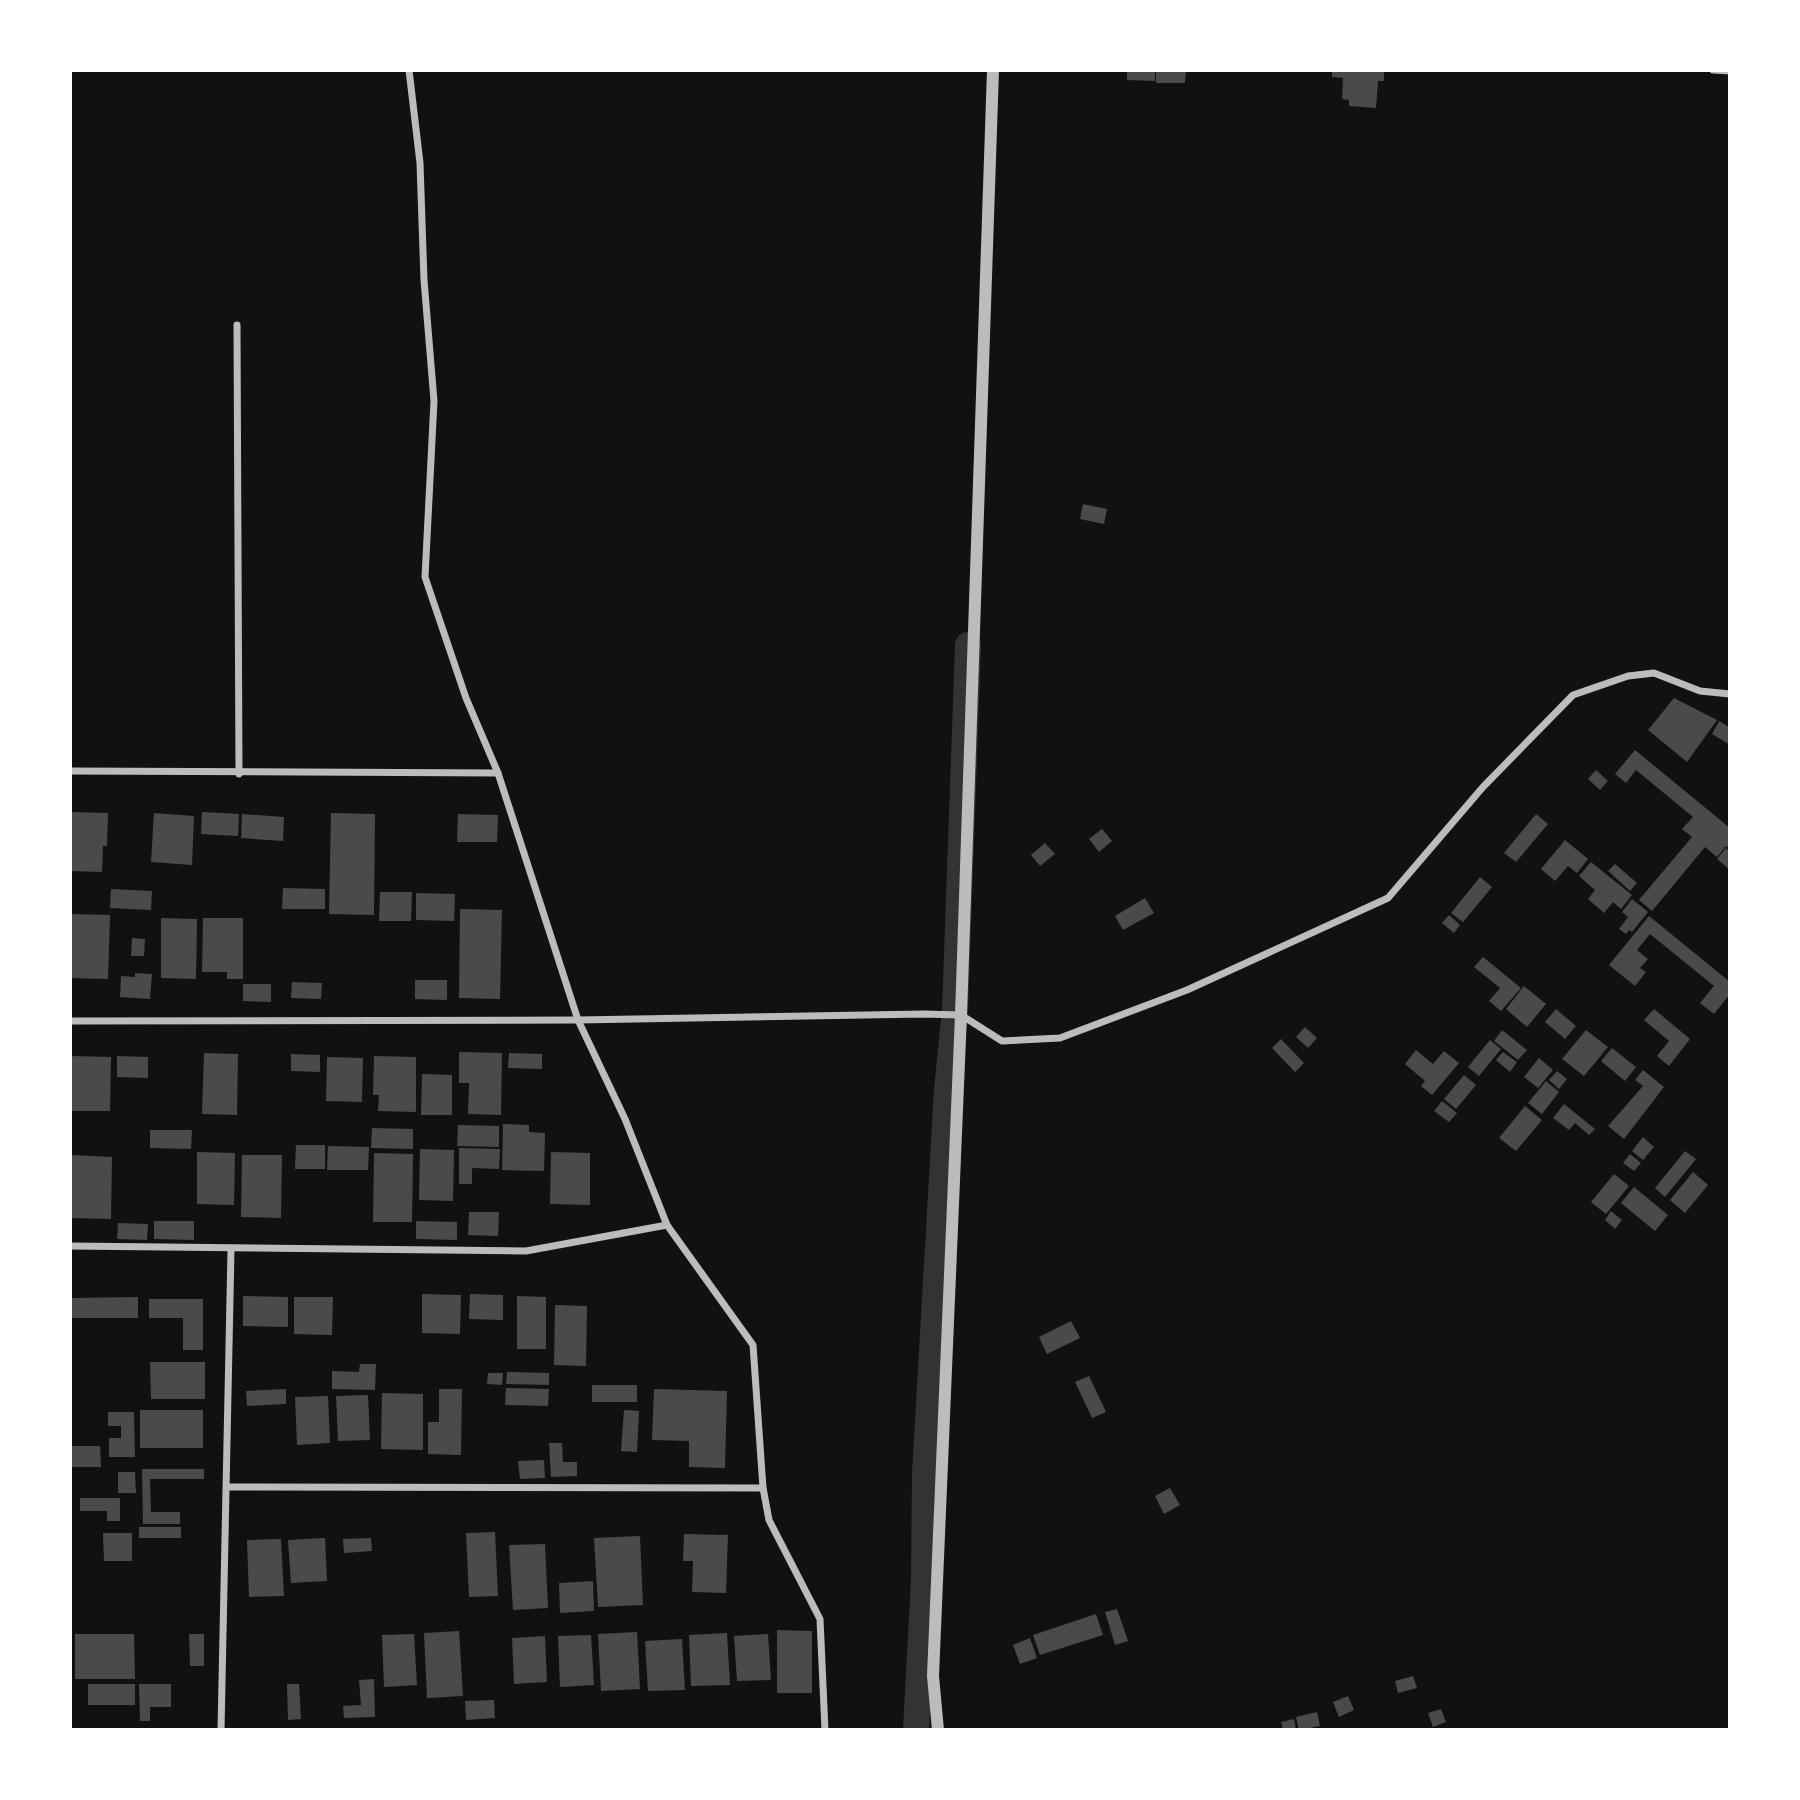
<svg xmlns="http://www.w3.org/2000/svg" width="1800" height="1800" font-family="'Work Sans',sans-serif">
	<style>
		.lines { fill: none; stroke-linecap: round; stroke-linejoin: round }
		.canal { stroke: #333; stroke-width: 26 }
		.building { fill: #4a4a4a }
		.minor { stroke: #bcbcbc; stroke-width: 7 }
		.tertiary { stroke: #bcbcbc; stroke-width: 12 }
	</style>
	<rect width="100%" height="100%" fill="#111"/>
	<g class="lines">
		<!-- canal -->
		<polyline class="canal" points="916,1730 924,1578 925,1473 947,1090 955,1010 968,645"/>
	</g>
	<!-- building -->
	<g class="building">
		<polygon points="1127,70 1155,70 1155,81 1127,80"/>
		<polygon points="1156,70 1186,70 1185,83 1156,83"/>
		<polygon points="1332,70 1384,70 1384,81 1378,81 1376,108 1349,106 1349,100 1342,99 1343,78 1332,77"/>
		<polygon points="1083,504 1107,509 1104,524 1080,519"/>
		<polygon points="1674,698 1717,720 1687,762 1648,730"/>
		<polygon points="1719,721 1730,728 1730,745 1712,734"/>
		<polygon points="1635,750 1730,828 1730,849 1726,846 1717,857 1705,847 1652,911 1639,900 1692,837 1682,829 1693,817 1636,770 1626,783 1615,774"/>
		<polygon points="1596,770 1608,781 1600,790 1588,779"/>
		<polygon points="70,812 108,813 107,846 103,846 102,872 70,871"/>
		<polygon points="202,812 239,814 238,836 201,834"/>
		<polygon points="154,813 194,816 192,865 151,862"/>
		<polygon points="331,813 375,814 374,915 329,914"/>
		<polygon points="242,814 284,817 283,841 241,838"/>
		<polygon points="458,814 498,815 497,842 457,842"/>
		<polygon points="1536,814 1548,824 1516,862 1504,853"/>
		<polygon points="1102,829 1112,841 1099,852 1089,839"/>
		<polygon points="1565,840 1588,859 1577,873 1568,866 1555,881 1541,869"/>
		<polygon points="1045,843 1055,854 1040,866 1031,855"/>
		<polygon points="1726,848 1730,852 1730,870 1717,859"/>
		<polygon points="1591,862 1632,895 1621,909 1613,902 1604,913 1588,899 1595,890 1579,876"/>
		<polygon points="1615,864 1637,883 1630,891 1608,871"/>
		<polygon points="1480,877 1492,887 1463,922 1451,913"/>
		<polygon points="283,888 325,889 325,909 282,909"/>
		<polygon points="111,889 152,891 151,910 110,908"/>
		<polygon points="380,892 412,892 411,921 379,921"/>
		<polygon points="416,893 455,894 454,921 416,920"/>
		<polygon points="1145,898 1154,913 1123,930 1115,916"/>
		<polygon points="1632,899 1648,912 1632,932 1629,930 1626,934 1619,929 1628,917 1622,912"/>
		<polygon points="460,909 502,910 500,999 459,998"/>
		<polygon points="71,914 110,915 108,979 70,978"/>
		<polygon points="1449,915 1460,925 1454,933 1442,923"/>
		<polygon points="1649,916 1730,982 1730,994 1714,1014 1700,1003 1714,986 1650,934 1637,950 1648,959 1640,968 1646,972 1635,986 1609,965"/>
		<polygon points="161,918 197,919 196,979 161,978"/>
		<polygon points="203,918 243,918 243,979 227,979 227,972 202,972"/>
		<polygon points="132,938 145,939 144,956 131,956"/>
		<polygon points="1483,957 1521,988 1501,1011 1489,1001 1500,988 1474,967"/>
		<polygon points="135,973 152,974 150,999 120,997 121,976 135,977"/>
		<polygon points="415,980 447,980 447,1000 415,999"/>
		<polygon points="292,982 322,983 321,999 291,998"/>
		<polygon points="243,984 271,984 271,1002 243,1001"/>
		<polygon points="1524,986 1546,1004 1527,1027 1506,1009"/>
		<polygon points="1556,1009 1576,1026 1565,1039 1545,1022"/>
		<polygon points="1654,1009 1690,1039 1669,1066 1657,1056 1669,1041 1644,1020"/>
		<polygon points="1305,1027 1317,1038 1308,1048 1296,1037"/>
		<polygon points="1502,1030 1527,1050 1518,1060 1494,1041"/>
		<polygon points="1586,1030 1608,1047 1584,1076 1562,1059"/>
		<polygon points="1281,1039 1304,1063 1295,1072 1272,1048"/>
		<polygon points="1490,1040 1501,1049 1479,1076 1468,1067"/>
		<polygon points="1612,1048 1636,1067 1625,1081 1601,1061"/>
		<polygon points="1416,1050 1433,1064 1444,1051 1459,1063 1432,1095 1421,1086 1425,1081 1405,1064"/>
		<polygon points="459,1052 502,1053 501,1115 468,1114 469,1083 459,1083"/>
		<polygon points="1503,1052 1517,1062 1510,1072 1496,1060"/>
		<polygon points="204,1053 238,1054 237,1115 202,1114"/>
		<polygon points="509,1053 542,1054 542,1069 508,1068"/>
		<polygon points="291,1054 320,1055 320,1072 291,1071"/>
		<polygon points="71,1056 111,1057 110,1111 71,1111"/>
		<polygon points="117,1056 148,1057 148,1078 117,1077"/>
		<polygon points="374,1056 416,1057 416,1112 378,1111 379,1095 373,1095"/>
		<polygon points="327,1057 363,1058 362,1102 326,1101"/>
		<polygon points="1539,1058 1553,1070 1538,1088 1524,1077"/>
		<polygon points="1643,1070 1664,1087 1624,1139 1608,1126 1643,1086 1635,1080"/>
		<polygon points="1557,1071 1567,1079 1559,1089 1549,1080"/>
		<polygon points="422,1074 452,1075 452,1115 421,1115"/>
		<polygon points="1464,1075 1476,1085 1456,1109 1444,1099"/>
		<polygon points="1546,1081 1559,1092 1542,1114 1528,1103"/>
		<polygon points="1442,1101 1457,1113 1449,1122 1434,1111"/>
		<polygon points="1564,1104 1595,1129 1589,1135 1575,1123 1569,1130 1553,1118"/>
		<polygon points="1525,1106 1542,1120 1516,1151 1499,1138"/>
		<polygon points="503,1124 529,1125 529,1132 545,1133 544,1171 502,1170"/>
		<polygon points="458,1125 499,1126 499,1147 457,1146"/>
		<polygon points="372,1128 413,1129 413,1149 371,1148"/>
		<polygon points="150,1130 192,1130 191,1149 150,1148"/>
		<polygon points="1643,1137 1654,1147 1643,1160 1632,1151"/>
		<polygon points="296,1145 325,1145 325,1169 295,1169"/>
		<polygon points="328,1146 369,1147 368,1170 327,1170"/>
		<polygon points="459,1148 500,1149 499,1169 472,1168 472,1184 459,1184"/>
		<polygon points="420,1149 454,1150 453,1201 419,1200"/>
		<polygon points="1685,1151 1696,1159 1665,1197 1655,1188"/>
		<polygon points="197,1152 235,1153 234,1205 197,1204"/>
		<polygon points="551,1152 590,1153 590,1205 550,1204"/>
		<polygon points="374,1153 413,1154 412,1222 373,1222"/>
		<polygon points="1630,1154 1641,1163 1634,1171 1623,1163"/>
		<polygon points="71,1155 112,1157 111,1219 70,1218"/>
		<polygon points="242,1155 282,1155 281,1218 241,1217"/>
		<polygon points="1693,1172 1708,1185 1685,1213 1670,1200"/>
		<polygon points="1614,1174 1629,1186 1606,1214 1591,1202"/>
		<polygon points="1634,1187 1668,1215 1655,1231 1621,1203"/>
		<polygon points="1611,1211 1622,1220 1615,1229 1605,1220"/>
		<polygon points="469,1212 499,1212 498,1236 468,1235"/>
		<polygon points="154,1221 194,1221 194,1240 154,1239"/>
		<polygon points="416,1221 457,1222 457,1240 416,1239"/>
		<polygon points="118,1223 148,1224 147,1240 117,1239"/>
		<polygon points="422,1294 461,1295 460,1334 422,1333"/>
		<polygon points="470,1294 503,1295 503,1320 469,1319"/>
		<polygon points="243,1296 288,1297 288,1327 243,1326"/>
		<polygon points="517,1296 546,1297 546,1349 517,1349"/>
		<polygon points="138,1297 138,1318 70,1318 70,1298"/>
		<polygon points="294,1297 333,1297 332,1335 294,1334"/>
		<polygon points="149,1299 203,1299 203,1350 183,1350 183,1318 149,1318"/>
		<polygon points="555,1305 587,1306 586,1366 554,1365"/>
		<polygon points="1071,1321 1080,1338 1047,1354 1039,1337"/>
		<polygon points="150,1362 205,1362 205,1399 151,1399"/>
		<polygon points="360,1364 376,1364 375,1390 332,1389 332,1371 359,1372"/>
		<polygon points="507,1372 549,1373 549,1385 506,1384"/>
		<polygon points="488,1373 503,1373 502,1385 487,1384"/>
		<polygon points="1089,1376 1106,1412 1092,1418 1075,1382"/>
		<rect x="592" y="1385" width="45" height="17"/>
		<polygon points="506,1388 549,1389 548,1406 505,1405"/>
		<polygon points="286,1389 286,1404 247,1406 246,1391"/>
		<polygon points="439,1389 462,1389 461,1455 428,1454 428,1422 439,1422"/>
		<polygon points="654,1389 727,1391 725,1468 689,1467 689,1441 652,1440"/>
		<polygon points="382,1393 423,1394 423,1450 381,1449"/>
		<polygon points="368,1395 370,1440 338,1441 336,1396"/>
		<polygon points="328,1396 330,1443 297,1445 295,1397"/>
		<rect x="140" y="1410" width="63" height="38"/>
		<polygon points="624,1410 639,1411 637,1452 621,1451"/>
		<polygon points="108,1412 134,1412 135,1457 109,1457 109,1438 121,1438 121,1426 108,1426"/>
		<polygon points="549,1443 562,1443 563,1462 577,1462 577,1476 551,1477"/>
		<polygon points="70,1446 100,1446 101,1467 70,1467"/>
		<polygon points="544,1460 545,1478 520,1479 518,1461"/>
		<polygon points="142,1469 204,1469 204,1479 150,1479 151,1512 180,1512 180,1524 143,1524"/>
		<polygon points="118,1472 135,1472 136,1493 118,1493"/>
		<polygon points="1170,1488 1180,1505 1164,1514 1155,1496"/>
		<polygon points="80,1498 120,1498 120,1521 107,1521 107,1511 80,1511"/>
		<rect x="139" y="1527" width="42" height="11"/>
		<polygon points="495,1532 498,1596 469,1597 466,1533"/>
		<polygon points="103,1533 132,1533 132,1561 104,1561"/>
		<polygon points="684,1534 728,1535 726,1593 692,1592 693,1561 683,1561"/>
		<polygon points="640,1536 643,1605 598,1607 594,1538"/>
		<polygon points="325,1538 327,1581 291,1583 288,1540"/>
		<polygon points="371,1538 372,1551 344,1553 343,1539"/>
		<polygon points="281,1539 284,1596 249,1597 247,1540"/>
		<polygon points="545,1544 548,1608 513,1610 509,1545"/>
		<polygon points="593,1581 594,1611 560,1613 559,1583"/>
		<polygon points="1117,1609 1128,1641 1115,1645 1105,1612"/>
		<polygon points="1096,1614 1103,1635 1040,1655 1033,1635"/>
		<polygon points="777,1630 812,1631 812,1693 777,1693"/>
		<polygon points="459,1631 463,1696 427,1698 424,1633"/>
		<polygon points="637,1632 640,1689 601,1691 598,1634"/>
		<polygon points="727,1633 730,1685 691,1686 689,1635"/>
		<polygon points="75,1634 134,1634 135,1679 75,1679"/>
		<polygon points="189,1634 204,1634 204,1666 190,1666"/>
		<polygon points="414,1634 417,1685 384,1687 382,1635"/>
		<polygon points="768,1634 771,1680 737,1681 734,1636"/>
		<polygon points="591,1635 594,1685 560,1687 558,1636"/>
		<polygon points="545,1636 547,1682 514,1684 512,1638"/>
		<polygon points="1030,1638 1037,1658 1020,1664 1013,1645"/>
		<polygon points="682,1639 685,1690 648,1691 645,1641"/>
		<polygon points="1413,1676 1417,1688 1398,1693 1395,1681"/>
		<polygon points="374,1679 375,1717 344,1718 343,1706 361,1705 359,1680"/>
		<rect x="88" y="1684" width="47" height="21"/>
		<polygon points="139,1684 171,1684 171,1707 150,1707 150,1721 140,1721"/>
		<polygon points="287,1684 299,1684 301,1719 288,1720"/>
		<polygon points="1348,1696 1354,1710 1339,1717 1333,1702"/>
		<polygon points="494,1700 495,1718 466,1720 465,1701"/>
		<polygon points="1441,1709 1446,1722 1433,1727 1428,1713"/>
		<polygon points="1317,1712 1320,1726 1299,1730 1296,1717"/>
		<polygon points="1294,1719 1296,1730 1283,1730 1281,1722"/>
	</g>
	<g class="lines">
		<!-- minor -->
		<g class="minor">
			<polyline points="409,70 420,163 424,280 434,401 425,577 466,698 498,773 578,1020 625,1119 667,1225 753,1345 763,1488 769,1520 820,1619 825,1730"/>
			<polyline points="1713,70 1730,71"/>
			<polyline points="237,325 239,774"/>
			<polyline points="70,771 498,773"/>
			<polyline points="70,1021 578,1020 924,1014 961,1015 1002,1041 1060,1038 1187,990 1388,898 1483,787 1573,695 1628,676 1654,673 1700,691 1730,694"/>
			<polyline points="70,1246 526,1251 667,1225"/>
			<polyline points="228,1487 763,1488"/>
			<polyline points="221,1730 231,1250"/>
		</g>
		<!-- tertiary -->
		<polyline class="tertiary" points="938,1730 933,1676 961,1015 993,70"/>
	</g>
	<!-- border -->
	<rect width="1800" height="1800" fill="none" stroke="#ffffff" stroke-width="144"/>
</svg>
